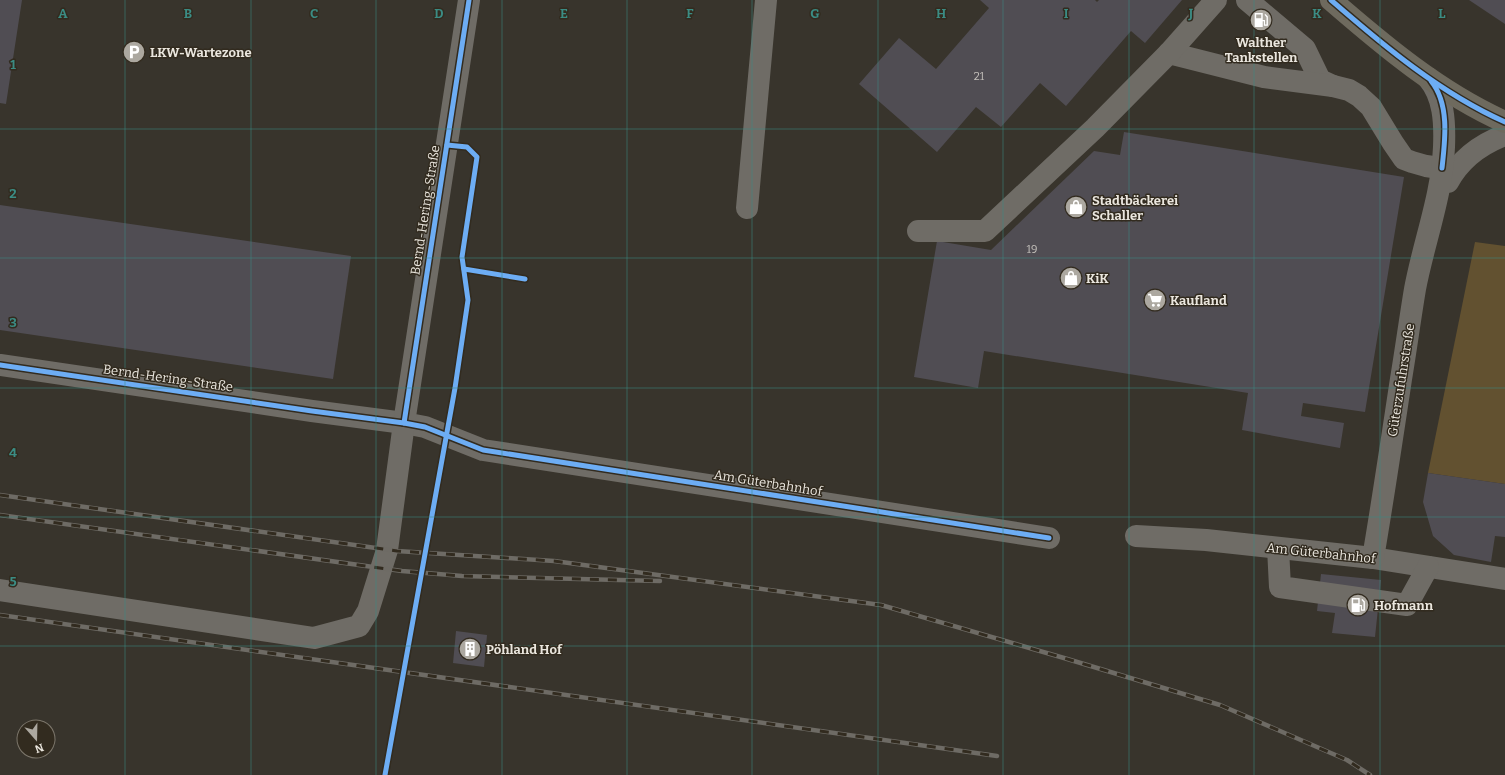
<svg xmlns="http://www.w3.org/2000/svg" width="1505" height="775" font-family="Bitter,serif">
	<style>
		.green { fill: #625130 }
		.building { fill: #504d53 }
		.lines { fill: none; stroke-linecap: round; stroke-linejoin: round }
		.minor { stroke: #6f6c66; stroke-width: 22 }
		.major { stroke: #6e6a5e; stroke-width: 22 }
		.rail-casing { stroke: #6e6b65; stroke-width: 4.5 }
		.rail { stroke: #322b1f; stroke-width: 3; stroke-dasharray: 9; stroke-linecap: butt }
		.cycleway-casing { stroke: #322b1f; stroke-width: 8 }
		.cycleway { stroke: #6dadf4; stroke-width: 5 }
		.grid { fill: none; stroke: #3b8c84; stroke-width: 1; stroke-opacity: 0.55 }
		.labels { text-anchor: middle; dominant-baseline: central; stroke-width: 3; stroke-linejoin: round; paint-order: stroke }
		.number-label { font-size: 11px; fill: #c4c0bb }
		.poi-label { font-size: 13px; font-weight: bold; fill: #eae6de; stroke: #322b1f; text-anchor: start }
		.street-label { font-size: 13px; fill: #eae6de; stroke: #322b1f }
		.grid-label { font-size: 13px; text-anchor: middle; font-weight: bold; fill: #3b8c84; stroke: #322b1f; stroke-width: 3; stroke-linejoin: round; paint-order: stroke }
	</style>
	<rect width="100%" height="100%" fill="#38342c"/>
	<!-- green -->
	<polygon class="green" points="1475,242 1505,246 1505,484 1428,473"/>
	<!-- building -->
	<g class="building">
		<polygon points="0,0 22,0 6,104 0,103"/>
		<polygon points="980,0 1095,0 1097,2 1099,0 1182,0 1145,43 1131,31 1066,106 1040,83 1001,127 976,107 937,152 859,84 899,38 936,69 989,8"/>
		<polygon points="1469,0 1505,0 1505,24"/>
		<polygon points="1124,132 1404,177 1365,412 1303,403 1301,416 1344,423 1340,448 1242,430 1248,393 984,351 978,388 914,377 937,241 991,250 1094,151 1120,155"/>
		<polygon points="0,205 351,256 333,379 0,330"/>
		<polygon points="1428,473 1505,484 1505,537 1495,536 1491,562 1454,555 1433,536 1423,502"/>
		<polygon points="1321,574 1381,580 1375,637 1332,633 1335,613 1317,611"/>
		<polygon points="456,631 487,635 484,667 453,663"/>
	</g>
	<g class="lines">
		<!-- minor -->
		<g class="minor">
			<polyline points="1247,0 1305,49 1320,80 1333,86"/>
			<polyline points="1169,53 1264,77 1333,86 1349,90 1359,96 1371,107 1393,143 1404,159 1412,162 1426,166 1454,170"/>
			<path d="M1448,182C1460,160 1481,144 1505,135"/>
			<polyline points="747,208 766,0"/>
			<polyline points="918,231 985,231 1095,128 1169,53 1216,0"/>
			<polyline points="0,365 312,411 404,423 425,427 483,450 1049,538"/>
			<polyline points="1136,536 1206,540 1373,558 1505,579"/>
			<polyline points="1278,548 1280,587 1407,605 1428,567"/>
			<path d="M1373,558C1383,499 1392,439 1401,379C1406,349 1410,319 1415,289C1424,241 1442,196 1444,147C1445,122 1444,97 1428,78"/>
			<polyline points="0,590 314,638 359,626 368,611 387,550 404,423 469,0"/>
		</g>
		<!-- major -->
		<path class="major" d="M1331,0C1384,46 1440,93 1505,122"/>
		<!-- rail casing -->
		<g class="rail-casing">
			<g id="rail">
				<polyline points="0,495 397,551 554,561 881,605 1064,658 1220,705 1347,760 1370,775"/>
				<polyline points="0,515 402,571 462,576 660,581"/>
				<polyline points="0,615 997,756"/>
			</g>
		</g>
		<!-- rail -->
		<use href="#rail" class="rail"/>
		<!-- cycleway casing -->
		<g class="cycleway-casing">
			<g id="cycleway">
				<path d="M1331,0C1384,46 1440,93 1505,122"/>
				<path d="M1431,81C1450,104 1445,141 1442,168"/>
				<polyline points="464,269 525,279"/>
				<polyline points="0,365 312,411 404,423 425,427 483,450 1049,538"/>
				<polyline points="404,423 469,0"/>
				<polyline points="385,775 455,388 468,300 462,257 477,157 467,147 447,145"/>
			</g>
		</g>
		<!-- cycleway -->
		<use href="#cycleway" class="cycleway"/>
	</g>
	<!-- grid -->
	<path class="grid" d="M125,0V775M251,0V775M376,0V775M502,0V775M627,0V775M752,0V775M878,0V775M1003,0V775M1129,0V775M1254,0V775M1380,0V775M0,129H1505M0,258H1505M0,388H1505M0,517H1505M0,646H1505"/>
	<!-- icons -->
	<defs>
		<g id="fuel-disc" transform="scale(1.15)"><circle r="9.5" fill="#aca8a0" stroke="#322b1f"/><path d="M-5.5-6h7V0h2V4h1.3V-2.5L3-4.5l.8-.8L6-3V5H2.5V1h-1V6h-7ZM-4.2-4.7v3.2H.2V-4.7Z" fill="#fff"/></g>
		<g id="parking-disc" transform="scale(1.15)"><circle r="9.5" fill="#aca8a0" stroke="#322b1f"/><path d="M-3.5-5.5H1a3.5 3.5 0 0 1 0 7H-1V5.5H-3.5ZM-1-3.4V-.6H.8a1.4 1.4 0 0 0 0-2.8Z" fill="#fff"/></g>
		<g id="shop-disc" transform="scale(1.15)"><circle r="9.5" fill="#aca8a0" stroke="#322b1f"/><path d="M-5-2.5h2.3a2.7 3.5 0 0 1 5.4 0H5L5.5 6h-11ZM-1.5-2.5h3a1.5 2.3 0 0 0-3 0Z" fill="#fff"/></g>
		<g id="supermarket-disc" transform="scale(1.15)"><circle r="9.5" fill="#aca8a0" stroke="#322b1f"/><path d="M-6-5.5h2.5l.6 2H6L4.5 2H-2.5L-4.4-4H-6ZM-1.5 3.2a1.3 1.3 0 1 0 .1 0ZM3 3.2a1.3 1.3 0 1 0 .1 0Z" fill="#fff"/></g>
		<g id="building-disc" transform="scale(1.15)"><circle r="9.5" fill="#aca8a0" stroke="#322b1f"/><path d="M-4-6H4V6H1V3H-1V6H-4ZM-2.5-4.3h1.7v1.8h-1.7ZM.8-4.3h1.7v1.8H.8ZM-2.5-1h1.7V.8h-1.7ZM.8-1h1.7V.8H.8Z" fill="#fff"/></g>
	</defs>
	<g fill-rule="evenodd">
		<use href="#fuel-disc" x="1261" y="20"/>
		<use href="#parking-disc" x="134" y="52"/>
		<use href="#shop-disc" x="1076" y="207"/>
		<use href="#shop-disc" x="1071" y="278"/>
		<use href="#supermarket-disc" x="1155" y="300"/>
		<use href="#fuel-disc" x="1358" y="605"/>
		<use href="#building-disc" x="470" y="649"/>
	</g>
	<g class="labels">
		<!-- number labels -->
		<g class="number-label">
			<text x="979" y="76">21</text>
			<text x="1032" y="249">19</text>
		</g>
		<!-- poi labels -->
		<g class="poi-label">
			<text x="1261" y="42" text-anchor="middle">Walther<tspan x="1261" dy="15">Tankstellen</tspan></text>
			<text x="150" y="52">LKW-Wartezone</text>
			<text x="1092" y="200">Stadtbäckerei<tspan x="1092" dy="15">Schaller</tspan></text>
			<text x="1086" y="278">KiK</text>
			<text x="1170" y="300">Kaufland</text>
			<text x="1374" y="605">Hofmann</text>
			<text x="486" y="649">Pöhland Hof</text>
		</g>
		<!-- street labels -->
		<g class="street-label">
			<text transform="translate(425 210) rotate(-81)">Bernd-Hering-Straße</text>
			<text transform="translate(168 378) rotate(8)">Bernd-Hering-Straße</text>
			<text transform="translate(1401 380) rotate(-81)">Güterzufuhrstraße</text>
			<text transform="translate(768 483) rotate(9)">Am Güterbahnhof</text>
			<text transform="translate(1321 553) rotate(6)">Am Güterbahnhof</text>
		</g>
	</g>
	<g class="grid-label">
		<text x="63" y="18">A</text>
		<text x="188" y="18">B</text>
		<text x="314" y="18">C</text>
		<text x="439" y="18">D</text>
		<text x="564" y="18">E</text>
		<text x="690" y="18">F</text>
		<text x="815" y="18">G</text>
		<text x="941" y="18">H</text>
		<text x="1066" y="18">I</text>
		<text x="1191" y="18">J</text>
		<text x="1317" y="18">K</text>
		<text x="1442" y="18">L</text>
		<text x="13" y="69">1</text>
		<text x="13" y="198">2</text>
		<text x="13" y="327">3</text>
		<text x="13" y="457">4</text>
		<text x="13" y="586">5</text>
	</g>
	<!-- north arrow -->
	<g transform="translate(36 739) rotate(160)"><circle r="19" fill="#322b1f" stroke="#7c766b"/>
	<path d="M0-3L7 15L0 10L-7 15Z" fill="#aca8a0"/>
	<text y="-6" font-size="11" font-weight="bold" text-anchor="middle" fill="#eae6de">N</text>
	</g>
</svg>
